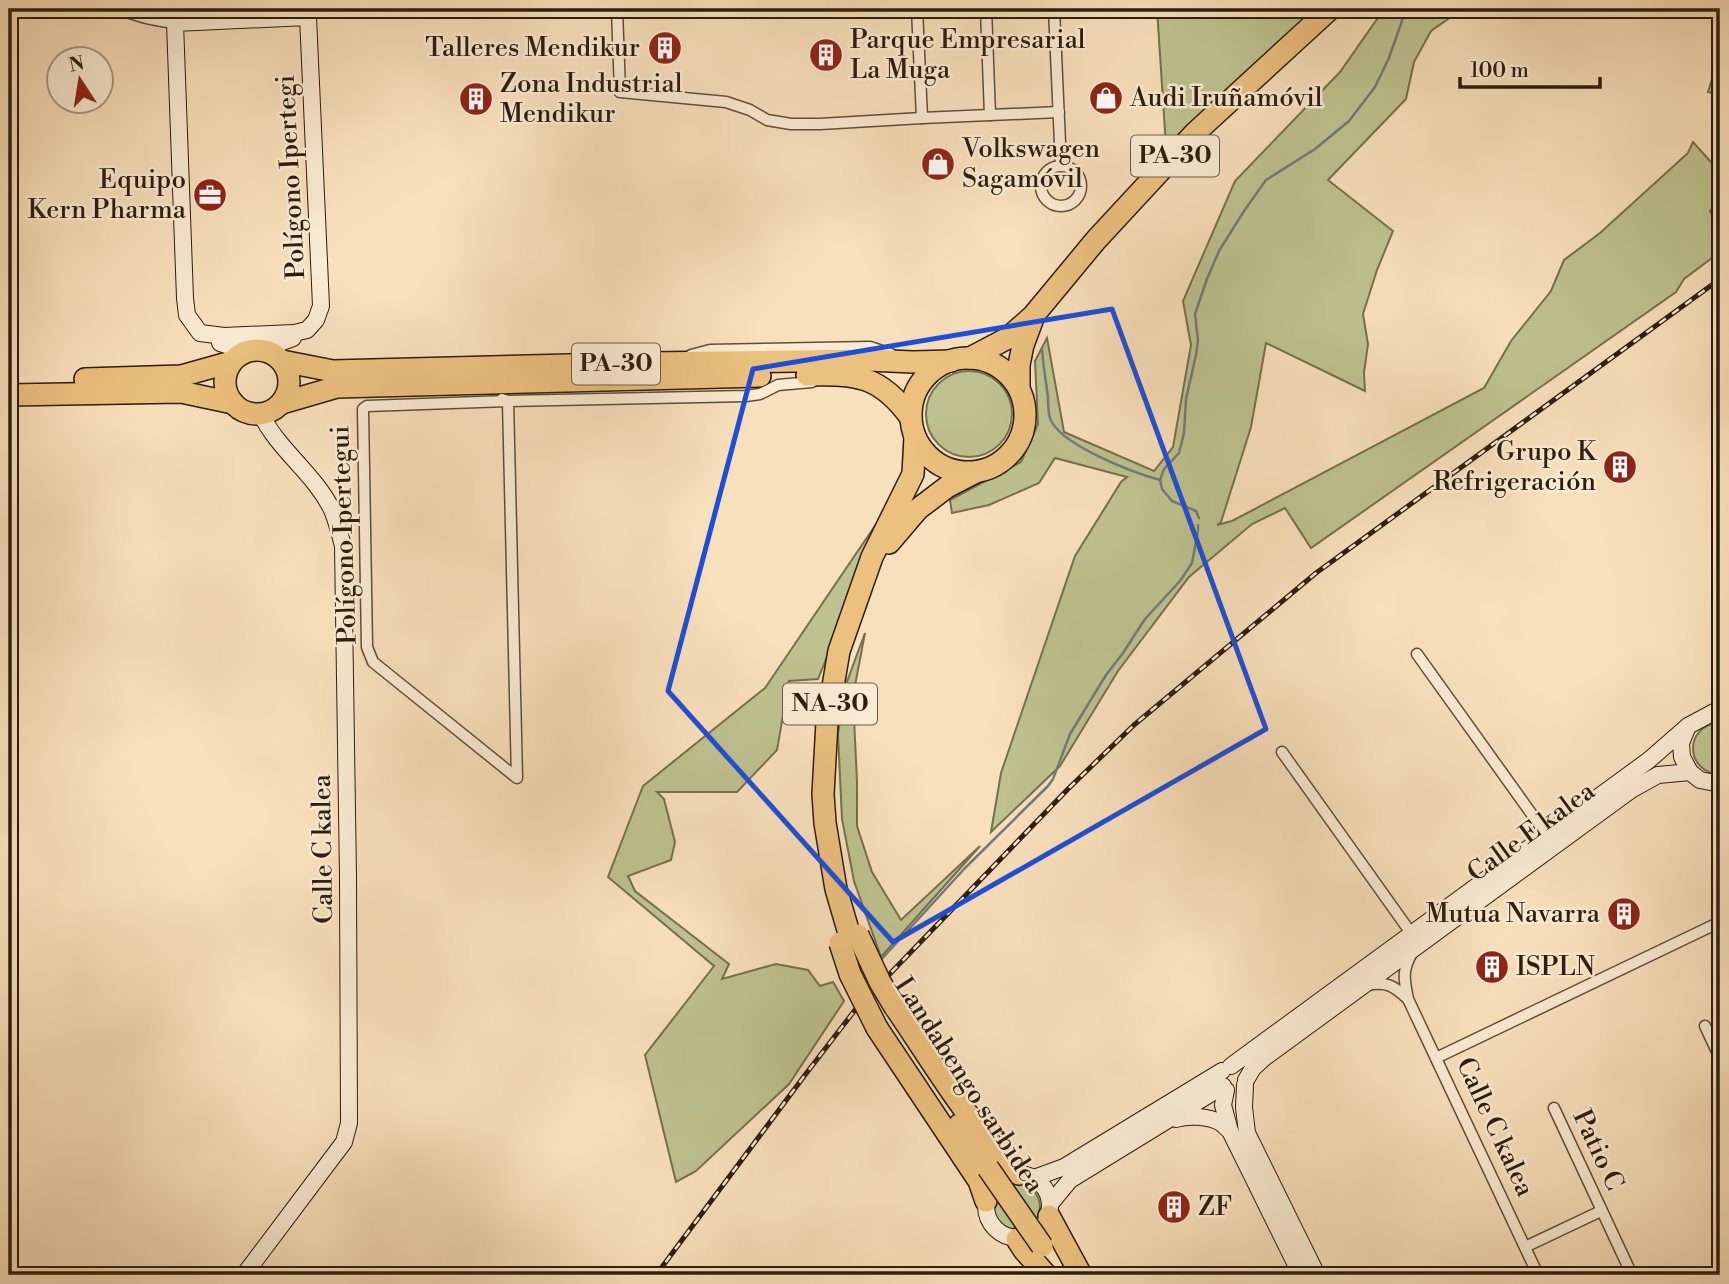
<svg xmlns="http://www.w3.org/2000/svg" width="1729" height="1284" font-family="'Libre Bodoni',serif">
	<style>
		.green { fill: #bec290; stroke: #75704e; stroke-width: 2 }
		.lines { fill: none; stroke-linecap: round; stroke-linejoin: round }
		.stream { stroke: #737b75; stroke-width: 2.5 }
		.street-casing { stroke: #5f4e39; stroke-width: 13 }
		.secondary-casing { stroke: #2c1d0d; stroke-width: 18 }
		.highway-casing { stroke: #2c1d0d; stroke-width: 24 }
		.street { stroke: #fbebd3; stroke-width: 10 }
		.secondary { stroke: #fbebd3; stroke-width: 16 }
		.highway { stroke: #ecc07e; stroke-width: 21 }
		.rail-casing { stroke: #2c1d0d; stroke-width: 5 }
		.rail { stroke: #fbebd3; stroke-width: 2.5; stroke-dasharray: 8; stroke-linecap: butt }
		.highway-bridge-casing { stroke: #2c1d0d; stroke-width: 24; stroke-linecap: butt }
		.highway-bridge { stroke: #ecc07e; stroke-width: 21 }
		.marked { fill: none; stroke: #1d4ed8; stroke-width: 5; stroke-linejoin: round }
		.labels { text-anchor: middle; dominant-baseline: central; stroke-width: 5; stroke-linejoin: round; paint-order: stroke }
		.shield { fill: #fbebd3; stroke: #6a5b48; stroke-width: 2 }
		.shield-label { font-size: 24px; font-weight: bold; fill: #2c1d0d }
		.poi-label { font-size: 26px; fill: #2c1d0d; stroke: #fbebd3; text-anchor: start }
		.street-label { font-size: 26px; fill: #2c1d0d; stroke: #fbebd3 }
	</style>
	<rect width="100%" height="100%" fill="#f9e0bc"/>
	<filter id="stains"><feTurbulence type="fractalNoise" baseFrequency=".00286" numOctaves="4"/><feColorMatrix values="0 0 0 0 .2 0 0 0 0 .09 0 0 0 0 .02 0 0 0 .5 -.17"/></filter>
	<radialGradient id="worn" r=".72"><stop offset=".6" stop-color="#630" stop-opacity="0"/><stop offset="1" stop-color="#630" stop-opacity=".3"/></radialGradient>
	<!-- green -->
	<g class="green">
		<polygon points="1157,9 1315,9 1166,146"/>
		<polygon points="1384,9 1452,9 1451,17 1431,31 1414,62 1406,99 1328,180 1393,231 1377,270 1363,314 1368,344 1364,373 1365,391 1266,343 1251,427 1221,522 1217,525 1232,521 1484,388 1511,341 1551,291 1564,260 1600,233 1688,153 1693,142 1720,172 1720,200 1710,211 1720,230 1720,252 1684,279 1676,292 1311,548 1285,508 1252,524 1189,577 1118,671 1060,766 991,832 1001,773 1075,556 1121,482 1127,477 1055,458 1039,483 989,505 952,513 950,500 1021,462 1038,424 1035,361 1047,338 1064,432 1154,471 1173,447 1191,345 1183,301 1235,181 1340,72"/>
		<polygon points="1720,54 1720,95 1708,92"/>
		<circle cx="969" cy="414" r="43"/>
		<polygon points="887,508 818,679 789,681 777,750 737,792 657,792 664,799 675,842 671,860 628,876 635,891 729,964 722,979 776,964 808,970 820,986 833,982 844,1001 789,1084 696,1171 676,1182 645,1055 714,966 608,877 643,786 765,688"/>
		<polygon points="865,633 853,696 857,782 857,826 872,872 901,920 980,846 881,957 854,881 842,819 838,734 845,687"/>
		<path d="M1720,722V775C1684,771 1684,726 1720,722Z"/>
		<circle cx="1017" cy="1207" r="23"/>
	</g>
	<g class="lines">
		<!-- stream -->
		<g class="stream">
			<path d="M1042,349C1043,365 1046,381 1048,397C1048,404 1048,412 1050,418C1058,444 1134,473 1160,480"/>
			<polyline points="1199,518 1196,511 1172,501 1162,489 1160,480 1164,469 1179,453 1184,433 1186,399 1196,355 1198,340 1195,314 1207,279 1219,251 1244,211 1266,180 1315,149 1349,121 1375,87 1389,58 1406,9"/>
			<polyline points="879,962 965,868 1048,786 1053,779 1070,734 1106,675 1123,653 1145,619 1180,581 1192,563 1198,531 1198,525"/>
		</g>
		<!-- street casing -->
		<g class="street-casing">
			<g id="street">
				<path d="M120,9C138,17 156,21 175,23"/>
				<polyline points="617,9 620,92 726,102 750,110 767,120 791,124 820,124 922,118 1059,112"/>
				<polyline points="917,9 922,118"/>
				<polyline points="986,9 990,115"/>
				<polyline points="1054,9 1061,166"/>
				<circle cx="1061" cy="186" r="20"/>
				<polyline points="691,355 710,350 870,347 891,354"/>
				<polyline points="502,399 508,401 746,396 760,394 778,385 812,382"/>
				<polygon points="508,401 517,778 373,662 367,647 363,409 367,406"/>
				<polyline points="1417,654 1546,834"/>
				<polyline points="1282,752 1411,933"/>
				<path d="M1412,953C1402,970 1404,980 1408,999L1538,1275"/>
				<path d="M1367,985C1387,981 1394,986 1408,999"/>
				<polyline points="1705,1026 1720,1058"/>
				<polyline points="1436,1058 1720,922"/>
				<polyline points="1554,1108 1632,1275"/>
				<polyline points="1525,1247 1601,1211"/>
			</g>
		</g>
		<!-- secondary casing -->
		<g class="secondary-casing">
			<g id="secondary">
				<polyline points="307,9 308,17 321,306 316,320 307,330 294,333 224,336 200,333 187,315 185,298 175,23 308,17"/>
				<polyline points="220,343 247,351"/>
				<polyline points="267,351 274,345 293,338"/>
				<polyline points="1720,712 1714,712 1688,726 1681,743 1682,757 1690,772 1700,780 1720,784"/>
				<polyline points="1231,1066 1649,760 1688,726"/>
				<polyline points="1246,1080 1253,1068 1264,1058 1631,790 1658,775 1690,772"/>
				<polyline points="1245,1085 1244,1107 1247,1133 1317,1275"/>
				<polyline points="1226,1090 1223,1105 1230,1131 1301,1275"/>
				<path d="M1176,1119C1189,1115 1209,1116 1221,1123C1223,1124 1228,1130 1230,1131"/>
				<circle cx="1018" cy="1206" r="32"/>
				<polyline points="1034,1178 1064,1167 1222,1071"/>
				<polyline points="1051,1203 1070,1180 1223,1086"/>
				<path d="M244,1275L344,1142L349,1123L348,876L343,546C340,534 337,522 332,510C315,474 278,450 261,414"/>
			</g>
		</g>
		<!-- highway casing -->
		<g class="highway-casing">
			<g id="highway">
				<circle cx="257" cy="382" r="32"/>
				<polyline points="970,358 1008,338 1033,316 1096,240 1196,132 1330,9"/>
				<circle cx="968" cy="415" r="57"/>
				<polyline points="282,361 333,371 650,363 868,360 913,362 951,361"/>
				<path d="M807,375C857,374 880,375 911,418"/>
				<polyline points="85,379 181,376 231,362"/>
				<polyline points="1019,389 1019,365 1023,345 1033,318"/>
				<polyline points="9,395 181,392 233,403"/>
				<polyline points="282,403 337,387 760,376"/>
				<polyline points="889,543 918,509 947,487 976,472"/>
				<polyline points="851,940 836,889 825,823 823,794 827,722 839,651 872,557 913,474 915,437"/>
				<path d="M895,1007C934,1064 969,1125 1019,1174"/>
				<polyline points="877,1028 979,1181 986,1201"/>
				<polyline points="959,1125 988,1168"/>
				<polyline points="1049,1216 1081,1275"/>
				<polyline points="1017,1239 1024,1250 1046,1275"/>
			</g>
		</g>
		<!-- street -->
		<use href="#street" class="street"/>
		<!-- secondary -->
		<use href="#secondary" class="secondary"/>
		<!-- highway -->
		<use href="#highway" class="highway"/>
		<!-- rail casing -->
		<g class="rail-casing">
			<polyline id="rail" points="656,1275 805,1075 855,1010 1068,789 1134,725 1316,573 1720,279"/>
		</g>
		<!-- rail -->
		<use href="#rail" class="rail"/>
		<!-- highway-bridge casing -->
		<g class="highway-bridge-casing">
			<g id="highway-bridge">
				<polyline points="858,935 880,982 895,1007"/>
				<polyline points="840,943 850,974 877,1028"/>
				<polyline points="988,1168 1042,1246"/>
			</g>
		</g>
		<!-- highway-bridge -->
		<use href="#highway-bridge" class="highway-bridge"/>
	</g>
	<!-- marked area -->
	<path class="marked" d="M1112,309L1266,729L893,942L668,691L753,369Z"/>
	<!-- icons -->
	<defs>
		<g id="building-disc" transform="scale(1.75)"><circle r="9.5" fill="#8f2418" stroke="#fbebd3"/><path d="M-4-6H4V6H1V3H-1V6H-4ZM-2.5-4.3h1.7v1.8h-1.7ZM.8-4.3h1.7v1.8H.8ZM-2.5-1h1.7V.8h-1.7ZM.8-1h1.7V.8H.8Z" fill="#fff"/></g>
		<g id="shop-disc" transform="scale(1.75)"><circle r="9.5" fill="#8f2418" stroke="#fbebd3"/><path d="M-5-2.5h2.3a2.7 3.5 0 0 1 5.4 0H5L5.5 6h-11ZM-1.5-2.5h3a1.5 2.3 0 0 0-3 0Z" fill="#fff"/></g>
		<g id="office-disc" transform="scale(1.75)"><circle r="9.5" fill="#8f2418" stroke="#fbebd3"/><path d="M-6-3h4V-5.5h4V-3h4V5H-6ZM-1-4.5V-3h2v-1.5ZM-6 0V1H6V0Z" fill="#fff"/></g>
	</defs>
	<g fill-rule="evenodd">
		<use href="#building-disc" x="665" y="48"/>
		<use href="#building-disc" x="826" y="55"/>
		<use href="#shop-disc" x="1106" y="98"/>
		<use href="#building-disc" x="476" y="99"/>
		<use href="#shop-disc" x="938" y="164"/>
		<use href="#office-disc" x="210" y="195"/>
		<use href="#building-disc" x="1620" y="467"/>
		<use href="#building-disc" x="1624" y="914"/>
		<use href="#building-disc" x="1492" y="967"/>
		<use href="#building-disc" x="1174" y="1207"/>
	</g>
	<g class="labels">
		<!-- shield labels -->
		<g class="shield">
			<rect x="1131" y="135.5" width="88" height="41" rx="5"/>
			<rect x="572" y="343.5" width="88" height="41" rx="5"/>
			<rect x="783" y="683.5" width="94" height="41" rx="5"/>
		</g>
		<g class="shield-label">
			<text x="1175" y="156">PA-30</text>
			<text x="616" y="364">PA-30</text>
			<text x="830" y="704">NA-30</text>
		</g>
		<!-- poi labels -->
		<g class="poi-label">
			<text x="850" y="40">Parque Empresarial<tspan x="850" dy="30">La Muga</tspan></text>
			<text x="640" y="48" text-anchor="end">Talleres Mendikur</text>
			<text x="500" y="84">Zona Industrial<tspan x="500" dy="30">Mendikur</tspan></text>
			<text x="1130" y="98">Audi Iruñamóvil</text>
			<text x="962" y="149">Volkswagen<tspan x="962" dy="30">Sagamóvil</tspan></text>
			<text x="186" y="180" text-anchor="end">Equipo<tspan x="186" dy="30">Kern Pharma</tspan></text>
			<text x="1596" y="452" text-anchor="end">Grupo K<tspan x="1596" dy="30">Refrigeración</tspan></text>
			<text x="1600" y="914" text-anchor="end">Mutua Navarra</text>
			<text x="1516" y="967">ISPLN</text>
			<text x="1198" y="1207">ZF</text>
		</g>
		<!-- street labels -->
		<g class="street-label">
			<text transform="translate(291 177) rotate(-93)">Polígono Ipertegi</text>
			<text transform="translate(344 535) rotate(-92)">Polígono Ipertegui</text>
			<text transform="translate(1531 832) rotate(-36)">Calle E kalea</text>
			<text transform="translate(323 849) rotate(-91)">Calle C kalea</text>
			<text transform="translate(969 1085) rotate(57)">Landabengo sarbidea</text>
			<text transform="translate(1495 1127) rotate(65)">Calle C kalea</text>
			<text transform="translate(1598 1150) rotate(65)">Patio C</text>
		</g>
	</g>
	<!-- margin -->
	<rect width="1729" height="1284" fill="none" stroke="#f9e0bc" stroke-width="35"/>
	<rect x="10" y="10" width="1708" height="1263" fill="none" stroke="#2c1d0d" stroke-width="3.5"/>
	<rect x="18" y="18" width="1694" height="1249" fill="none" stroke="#2c1d0d" stroke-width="2"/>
	<!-- north arrow -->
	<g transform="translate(80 80) rotate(348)"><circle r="33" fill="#fbebd3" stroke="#a89984" stroke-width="2"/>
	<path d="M0-5L12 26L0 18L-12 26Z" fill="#8f2418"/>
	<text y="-10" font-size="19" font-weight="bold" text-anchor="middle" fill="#2c1d0d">N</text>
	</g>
	<!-- scale -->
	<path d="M1460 77v10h140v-10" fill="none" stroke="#2c1d0d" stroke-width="3.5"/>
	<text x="1470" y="77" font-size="21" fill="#2c1d0d" stroke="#fbebd3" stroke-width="5" paint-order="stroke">100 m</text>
	<rect width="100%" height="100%" filter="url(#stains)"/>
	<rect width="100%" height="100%" fill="url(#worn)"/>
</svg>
